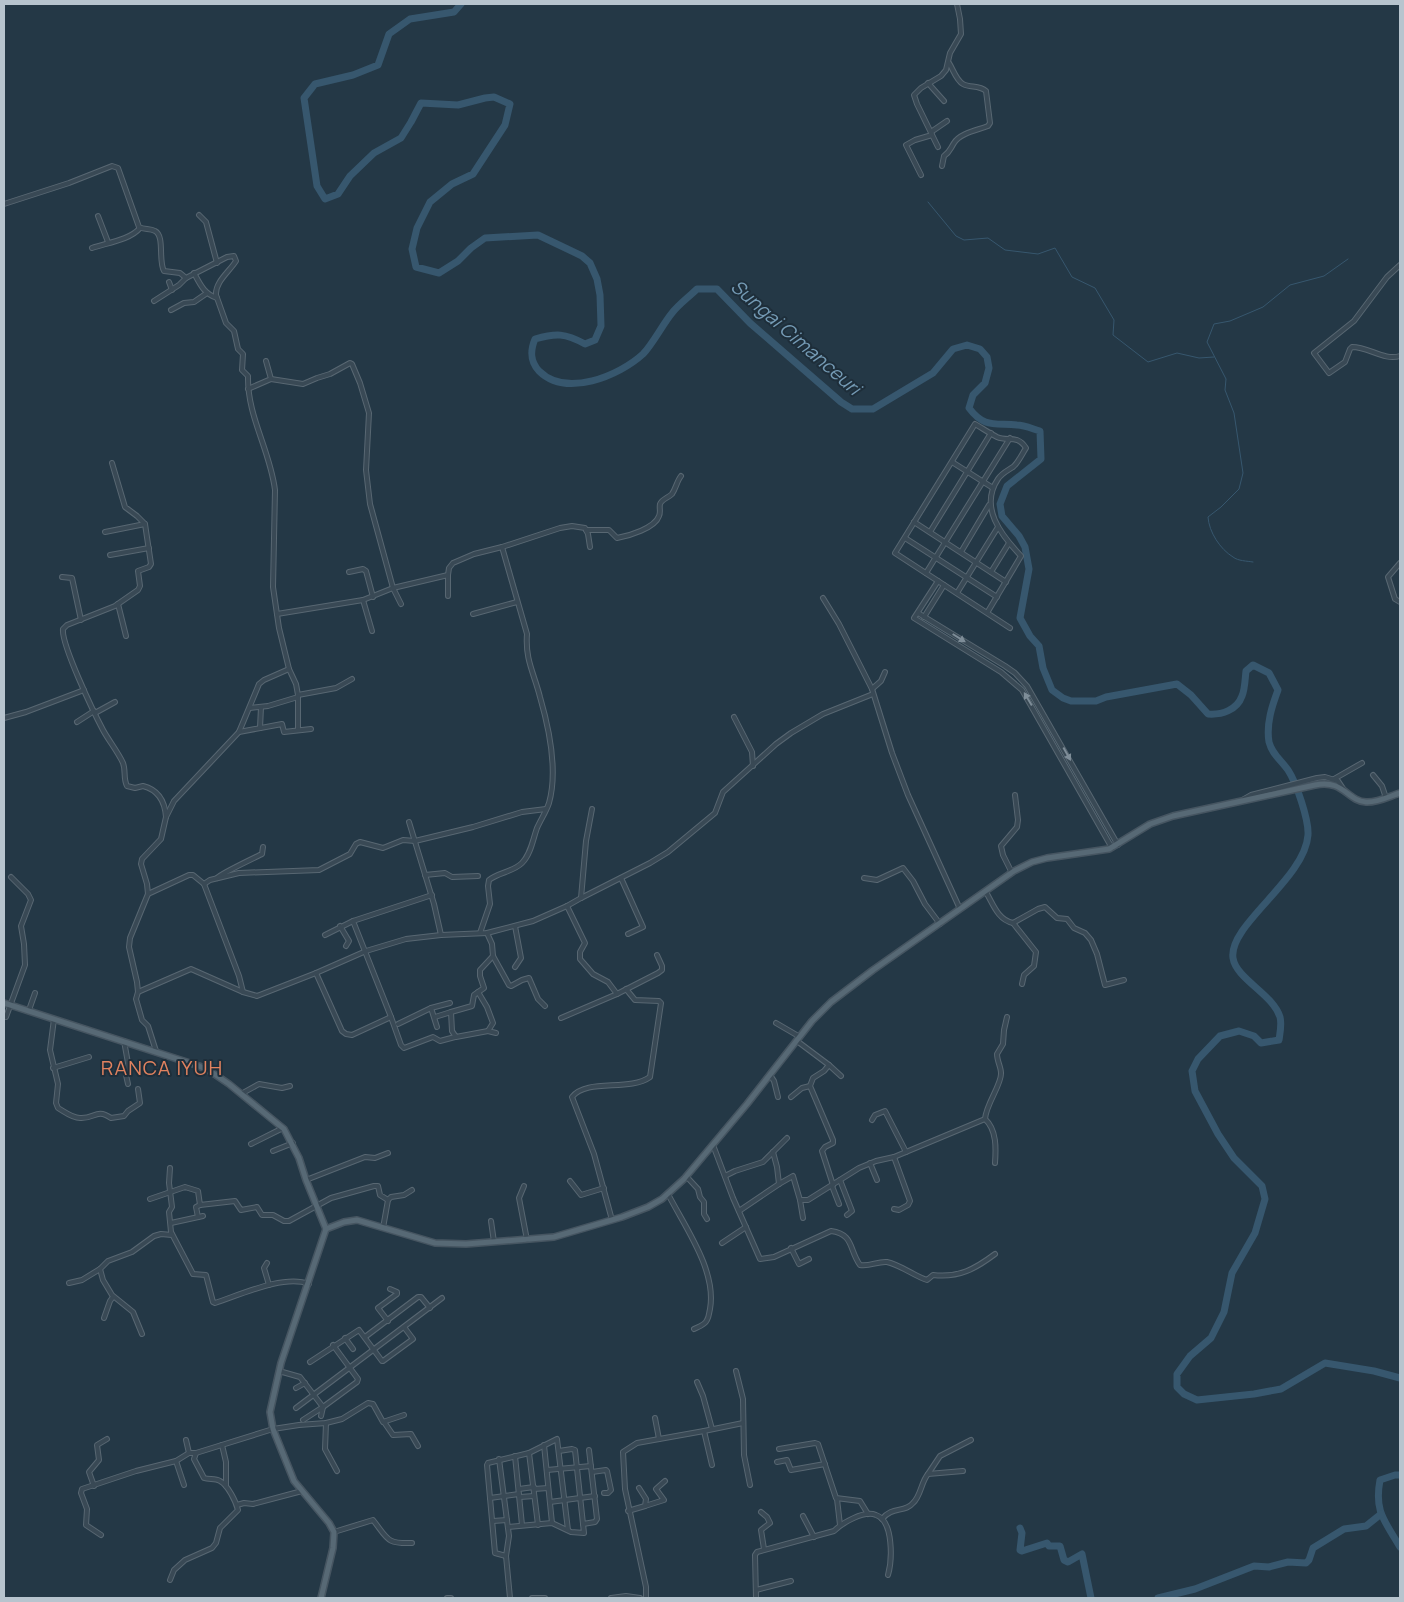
<svg xmlns="http://www.w3.org/2000/svg" width="1404" height="1602" font-family="Manrope,sans-serif">
	<style>
		.lines { fill: none; stroke-linecap: round; stroke-linejoin: round }
		.stream { stroke: #37576e; stroke-width: 1 }
		.river { stroke: #37576e; stroke-width: 7 }
		.minor-casing { stroke: #586772; stroke-width: 6 }
		.major-casing { stroke: #465561; stroke-width: 8 }
		.minor { stroke: #394955; stroke-width: 4 }
		.major { stroke: #576975; stroke-width: 5 }
		.oneway { fill: #7e8d98 }
		.labels { text-anchor: middle; dominant-baseline: central; stroke-width: 4; stroke-linejoin: round; paint-order: stroke }
		.water-label { font-size: 19px; font-style: italic; fill: #749ab4; stroke: #1e2e3a }
		.quarter-label { font-size: 20px; letter-spacing: 1px; fill: #e1825f; stroke: #1e2e3a }
	</style>
	<rect width="100%" height="100%" fill="#243846"/>
	<g class="lines">
		<!-- stream -->
		<g class="stream">
			<polyline points="928,202 956,236 964,240 988,238 1005,250 1038,254 1055,248 1072,277 1095,288 1114,320 1113,335 1148,362 1177,353 1199,358 1214,357"/>
			<path d="M1253,562C1247,561 1238,561 1233,557C1220,549 1209,532 1208,517L1221,507L1239,489L1243,473L1234,413L1225,390L1226,379L1207,342L1214,324L1230,321L1263,307L1290,285L1324,276L1348,259"/>
		</g>
		<!-- river -->
		<g class="river">
			<path d="M461,4L454,12L410,19L389,34L378,65L353,75L315,84L304,98L317,186L325,199L338,194L350,176L374,153L401,138L411,122L421,103L458,105L485,98L494,97L510,104L505,125L473,174L452,184L430,202L417,228L412,249L416,267L439,273L458,261L471,248L485,238L538,235L582,256L590,263L597,279L600,295L601,326L595,340L585,344C565,333 556,333 535,339C530,351 530,361 539,371C566,398 619,376 643,354C652,345 663,324 672,313C679,304 689,297 697,289H717L750,323L841,402L852,409H873L933,373L953,349L967,345L980,349L987,357L989,368L985,383L973,395L969,408C984,428 994,423 1017,425C1024,425 1033,429 1040,431L1041,459L1007,486L1000,504L1002,516L1019,536L1025,547L1029,569L1020,618L1030,636L1039,646L1043,668L1052,690L1063,698L1071,701H1096L1106,697L1177,684L1191,695L1208,714C1222,715 1237,710 1242,696C1245,689 1245,679 1246,671L1253,665L1269,673L1278,690C1272,706 1266,724 1269,742C1272,754 1281,760 1288,770C1296,782 1309,820 1308,835C1305,879 1228,925 1233,958C1236,979 1273,994 1280,1017C1282,1024 1280,1033 1279,1040L1261,1043L1254,1036L1239,1031L1220,1036L1198,1059L1192,1071L1195,1091L1218,1134L1234,1158L1262,1186L1265,1199L1255,1233L1232,1273L1224,1312L1211,1338L1190,1356L1177,1374V1387L1184,1394L1197,1400L1254,1394L1281,1389L1325,1363L1374,1371L1400,1378"/>
			<path d="M1400,1475H1395L1380,1480C1374,1512 1385,1521 1400,1547"/>
			<polyline points="1020,1528 1022,1533 1020,1550 1022,1551 1047,1543 1049,1546 1060,1546 1064,1560 1068,1562 1082,1554 1091,1598"/>
			<polyline points="1158,1598 1195,1589 1254,1566 1269,1567 1288,1562 1306,1563 1309,1560 1313,1548 1344,1529 1366,1526 1381,1514"/>
		</g>
		<!-- minor casing -->
		<g class="minor-casing">
			<g id="minor">
				<polyline points="928,83 944,101"/>
				<polyline points="931,132 947,121"/>
				<polyline points="938,147 917,104 914,95 921,88 941,76 946,70 950,53 961,34 960,19 957,4"/>
				<path d="M942,166L944,156C950,152 950,149 954,143C960,133 978,130 988,126L990,123L986,91C979,85 970,88 963,84C956,80 953,69 949,63"/>
				<polyline points="921,175 906,145 915,140 932,135"/>
				<path d="M4,204L69,183L112,166L118,168L139,227C144,230 150,228 155,231C165,236 158,261 164,271L180,273L186,278L227,257L234,256L236,261C229,272 215,282 216,295L226,323L234,331L238,349L243,354L242,370L248,376C247,416 270,450 275,490L273,587L279,628L289,669L296,684L298,695"/>
				<polyline points="199,215 206,222 217,263"/>
				<polyline points="98,216 108,242"/>
				<path d="M92,248C106,243 130,240 140,228"/>
				<path d="M1400,265L1387,277L1354,321L1314,353L1329,373L1345,362L1350,349L1352,347C1369,347 1384,361 1400,356"/>
				<path d="M194,273C200,284 204,294 217,298"/>
				<polyline points="169,282 172,290"/>
				<polyline points="154,301 179,285 186,278"/>
				<polyline points="171,310 184,303 194,302 207,293"/>
				<polyline points="271,379 303,384 317,378 330,374 350,363 352,364 360,383 369,413 366,470 370,504 393,588 401,604"/>
				<polyline points="248,389 271,379 266,361"/>
				<polyline points="952,462 993,488"/>
				<path d="M112,463L125,507L137,516L145,524L151,564L149,567L138,571L140,586L138,590L115,606L67,625L63,629C61,644 94,713 103,730C109,741 118,752 123,763C126,771 123,778 127,786L135,788L143,786C159,790 165,802 166,817"/>
				<polyline points="914,522 1006,582"/>
				<path d="M586,530H609L617,538C629,536 655,528 659,516C661,512 659,508 660,504C662,499 668,498 672,494C676,488 677,481 681,476"/>
				<polyline points="105,532 145,524"/>
				<polyline points="930,532 991,433"/>
				<polyline points="905,538 997,597"/>
				<polyline points="961,552 989,505"/>
				<polyline points="110,555 149,548"/>
				<polyline points="1400,563 1388,577 1395,599 1400,602"/>
				<polyline points="349,572 363,569 366,571 373,597"/>
				<polyline points="991,572 1009,543"/>
				<polyline points="926,573 1010,438"/>
				<polyline points="448,575 449,568 453,563 474,554 502,547 560,528 572,526 585,528 588,534 590,547"/>
				<polyline points="62,577 72,578 81,620"/>
				<polyline points="938,581 914,618 1001,672 1022,690 1112,848"/>
				<polyline points="957,593 998,527"/>
				<polyline points="823,598 839,624 872,689 892,753 908,795 960,909"/>
				<polyline points="363,600 372,631"/>
				<polyline points="118,604 126,636"/>
				<polyline points="918,613 1005,666 1015,673 1027,686 1118,845"/>
				<path d="M987,613L1021,556C1001,535 979,507 998,479C1002,473 1007,471 1013,467C1018,463 1022,454 1026,448C1017,434 1008,442 997,437C989,433 982,428 975,424L895,553C933,578 972,603 1010,628"/>
				<polyline points="277,614 363,600 393,588 448,575 448,596"/>
				<polyline points="473,614 517,602"/>
				<polyline points="924,617 944,585"/>
				<polyline points="872,689 881,681 885,672"/>
				<polyline points="250,708 268,706 298,697 298,695 336,688 352,679"/>
				<polyline points="95,713 115,702"/>
				<polyline points="734,717 752,752 753,766"/>
				<polyline points="4,718 26,712 84,690"/>
				<polyline points="77,722 94,711"/>
				<polyline points="260,728 261,707"/>
				<polyline points="298,730 298,697"/>
				<polyline points="239,732 282,724 284,732 311,729"/>
				<polyline points="1373,775 1382,786 1386,798"/>
				<polyline points="1334,779 1362,763"/>
				<polyline points="1244,799 1251,795 1317,778 1325,777 1338,781 1344,790"/>
				<polyline points="409,822 434,904 441,935"/>
				<polyline points="1012,873 1003,855 1001,846 1017,827 1018,820 1015,795"/>
				<polyline points="425,875 445,873 452,877 478,876"/>
				<path d="M217,878C220,874 254,858 262,854L263,847"/>
				<polyline points="621,878 643,927 628,934"/>
				<polyline points="864,878 877,880 903,868 913,881 925,904 940,924"/>
				<polyline points="204,884 239,976 243,992"/>
				<path d="M986,892C993,904 998,920 1013,923L1038,909L1045,907L1057,918L1067,919L1074,928L1085,933L1091,940L1097,954L1105,985L1124,980"/>
				<polyline points="148,894 189,875 193,875 204,884 210,880 239,873 319,870 350,854 356,844 360,842 383,848 403,840 415,841 473,827 522,812 546,809"/>
				<polyline points="581,898 586,841 592,809"/>
				<polyline points="567,906 585,943 580,952 580,959 593,974 608,982 617,994"/>
				<polyline points="1013,923 1036,952 1034,966 1024,975 1022,984"/>
				<polyline points="340,926 349,941 346,946"/>
				<polyline points="515,926 521,958 515,967"/>
				<path d="M480,933L490,904L488,886L489,880C499,872 513,872 522,863C531,854 533,839 537,828C541,819 546,812 549,803C558,771 549,728 540,697C534,673 525,660 527,634L502,547"/>
				<polyline points="487,933 492,944 493,956 509,985 511,986 522,980 529,978 538,999 545,1006"/>
				<polyline points="325,935 353,921"/>
				<polyline points="316,973 342,1031 346,1034 352,1035 391,1017 401,1045 404,1048 433,1037 440,1041 455,1037"/>
				<polyline points="138,992 191,969 243,992 257,996 316,973 366,951 406,939 441,935 487,933 533,921 567,906 581,898 650,863 668,852 715,813 723,792 776,744 791,733 823,714 873,694"/>
				<polyline points="478,992 487,1007 493,1023 488,1031 496,1033"/>
				<polyline points="431,1008 437,1027"/>
				<polyline points="29,1010 35,993"/>
				<polyline points="6,1017 25,965 24,944 21,926 31,900 28,894 11,877"/>
				<polyline points="391,1017 353,921 432,895"/>
				<polyline points="435,1017 451,1012"/>
				<polyline points="561,1018 617,994 658,973 662,970 662,966 657,955"/>
				<path d="M54,1019L50,1050L58,1084L56,1103L58,1108C65,1112 72,1118 80,1118C95,1119 96,1108 111,1118L124,1116L128,1111L140,1103L138,1089"/>
				<polyline points="776,1023 800,1037"/>
				<polyline points="398,1024 431,1008 450,1003"/>
				<polyline points="488,1031 456,1037 452,1031 451,1012 472,1006 474,995 484,988 480,976 480,970 493,956"/>
				<polyline points="124,1041 128,1063 126,1075 128,1084"/>
				<polyline points="797,1041 829,1065 824,1071 813,1078 810,1086 833,1140 833,1143 825,1147 822,1151 833,1185"/>
				<polyline points="156,1051 148,1026 142,1020 136,999 138,992 137,982 129,947 130,938 148,894 147,884 141,864 142,859 161,839 166,817 174,801 239,732 259,684 264,680 289,669"/>
				<polyline points="829,1065 841,1076"/>
				<polyline points="53,1068 89,1057"/>
				<polyline points="770,1075 774,1081 778,1097"/>
				<polyline points="241,1094 259,1084 282,1088 290,1086"/>
				<polyline points="791,1097 802,1088 810,1086"/>
				<path d="M985,1119C986,1104 1002,1084 1001,1073C1001,1067 997,1061 997,1054L1003,1044L1004,1030L1007,1017"/>
				<polyline points="872,1120 875,1115 885,1111 906,1152"/>
				<polyline points="251,1144 283,1128"/>
				<path d="M713,1145L733,1198L760,1259L774,1257L831,1231C854,1234 849,1250 860,1265C869,1267 878,1261 887,1262C901,1265 914,1276 927,1280L933,1275C959,1278 975,1269 995,1254"/>
				<polyline points="273,1151 293,1143"/>
				<polyline points="773,1152 777,1167 779,1184"/>
				<polyline points="894,1157 910,1201 908,1205 899,1210 894,1209"/>
				<polyline points="870,1163 877,1180"/>
				<path d="M170,1168L169,1183L172,1207L169,1212L171,1232L193,1274L206,1275L213,1302L215,1303C240,1295 284,1274 309,1284"/>
				<polyline points="686,1176 698,1189 700,1197 704,1202 704,1214 707,1219"/>
				<polyline points="725,1176 735,1171 763,1162 787,1138"/>
				<polyline points="306,1180 365,1157 375,1158 388,1153"/>
				<polyline points="840,1180 852,1211 847,1215"/>
				<polyline points="570,1181 581,1195 604,1188"/>
				<polyline points="524,1186 519,1198 527,1240"/>
				<polyline points="832,1186 839,1204"/>
				<path d="M668,1194C685,1227 717,1271 710,1309C709,1313 709,1317 707,1320C705,1325 698,1327 694,1329"/>
				<polyline points="150,1199 185,1187 198,1191 200,1205 235,1201 241,1210 257,1207 262,1215 273,1215 284,1221 289,1221 331,1198 374,1186 378,1186 380,1195 388,1200"/>
				<polyline points="800,1200 803,1218"/>
				<path d="M739,1211L779,1184L793,1176L800,1200H808L859,1168L876,1161L894,1157L985,1119C997,1130 996,1149 995,1163"/>
				<polyline points="198,1217 196,1207 200,1205"/>
				<path d="M612,1220L594,1154L572,1097C587,1078 629,1092 650,1077L661,1003L659,1001L635,1000L626,989"/>
				<polyline points="491,1221 494,1242"/>
				<polyline points="171,1223 203,1216"/>
				<polyline points="383,1228 388,1200 391,1197 404,1195 412,1190"/>
				<polyline points="722,1243 746,1227"/>
				<polyline points="791,1248 799,1264 809,1259"/>
				<polyline points="267,1263 264,1268 269,1285"/>
				<polyline points="69,1283 82,1280 100,1269"/>
				<polyline points="104,1318 110,1301 113,1297"/>
				<polyline points="388,1321 378,1308 397,1294 397,1292 390,1289"/>
				<polyline points="142,1334 133,1312 112,1295 103,1280 100,1269 108,1261 132,1252 154,1236 161,1234 172,1235"/>
				<polyline points="365,1337 418,1297 421,1297 430,1308"/>
				<polyline points="345,1338 353,1349"/>
				<polyline points="310,1362 359,1330 382,1361 383,1361 413,1339 404,1327"/>
				<polyline points="279,1371 300,1377 323,1407 321,1416"/>
				<polyline points="736,1371 743,1399 744,1455 750,1485"/>
				<polyline points="697,1382 703,1396 712,1429"/>
				<polyline points="296,1388 305,1383"/>
				<polyline points="296,1408 442,1298"/>
				<polyline points="655,1418 659,1439"/>
				<polyline points="303,1420 323,1407 357,1382 358,1379 333,1345"/>
				<polyline points="384,1422 393,1435 411,1434 418,1446"/>
				<polyline points="326,1423 325,1449 337,1471"/>
				<polyline points="704,1431 712,1465"/>
				<polyline points="186,1440 189,1453"/>
				<polyline points="222,1445 226,1462 226,1486"/>
				<polyline points="544,1445 552,1523"/>
				<polyline points="779,1449 815,1443 818,1444 836,1498 860,1501 868,1514"/>
				<polyline points="529,1453 538,1525"/>
				<polyline points="515,1456 522,1525"/>
				<polyline points="499,1459 509,1536 506,1556 510,1598"/>
				<polyline points="176,1461 184,1485"/>
				<polyline points="777,1462 787,1460 791,1470 825,1464"/>
				<polyline points="547,1470 591,1466"/>
				<polyline points="592,1472 606,1470 607,1471 611,1490 608,1493 604,1493"/>
				<polyline points="928,1474 940,1456 971,1440"/>
				<polyline points="94,1486 89,1472 99,1460 97,1445 107,1439"/>
				<polyline points="519,1489 534,1487"/>
				<polyline points="534,1489 548,1488"/>
				<polyline points="520,1497 534,1496"/>
				<polyline points="490,1498 519,1494"/>
				<polyline points="837,1499 840,1525"/>
				<polyline points="550,1502 595,1496"/>
				<polyline points="237,1505 244,1503 253,1504 302,1491"/>
				<polyline points="645,1506 664,1500 656,1489 665,1481"/>
				<polyline points="628,1511 645,1506 646,1499 639,1488"/>
				<polyline points="761,1512 767,1517 770,1523 761,1530 764,1549"/>
				<polyline points="803,1516 814,1537"/>
				<path d="M882,1519C892,1506 905,1513 913,1503C921,1496 921,1482 928,1474L963,1471"/>
				<polyline points="493,1521 507,1520"/>
				<polyline points="583,1524 595,1522 597,1519 589,1450"/>
				<polyline points="508,1527 552,1523 571,1532 584,1533 575,1450 572,1449 559,1451"/>
				<path d="M334,1532L373,1520C388,1539 386,1544 412,1543"/>
				<polyline points="101,1535 86,1525 87,1509 81,1493 82,1489 136,1471 176,1461 189,1453 196,1453 273,1429 299,1425 326,1423 342,1419 368,1403 373,1404 383,1422 404,1415"/>
				<polyline points="506,1556 495,1553 487,1465 488,1463 529,1453 557,1439 568,1530"/>
				<path d="M170,1580L174,1570L185,1560L212,1548L216,1543L220,1528L238,1510C236,1502 228,1485 220,1481C215,1478 209,1480 204,1478L194,1459L196,1453"/>
				<polyline points="756,1590 791,1581"/>
				<polyline points="447,1598 451,1598"/>
				<polyline points="532,1598 545,1598"/>
				<polyline points="611,1598 626,1596 640,1598"/>
				<polyline points="646,1598 646,1587 625,1489 623,1452 637,1443 704,1431 743,1423"/>
				<path d="M756,1598L755,1555L757,1552L834,1531C842,1523 864,1510 876,1515C894,1521 892,1561 888,1575"/>
			</g>
		</g>
		<!-- major casing -->
		<g class="major-casing">
			<g id="major">
				<polyline points="4,1003 199,1066 210,1071 229,1084 284,1129 299,1158 306,1180 326,1229"/>
				<path d="M326,1229L344,1222L357,1220L435,1243L466,1244L554,1237L622,1217L648,1207L662,1199L684,1179L747,1104L812,1021L831,1002L873,970L1014,871L1032,862L1047,858L1109,849L1150,824L1173,816L1315,785C1344,779 1347,801 1366,802C1377,803 1390,796 1400,793"/>
				<polyline points="321,1598 333,1548 334,1532 329,1523 294,1481 273,1429 270,1412 281,1363 326,1229"/>
			</g>
		</g>
		<!-- minor -->
		<use href="#minor" class="minor"/>
		<!-- major -->
		<use href="#major" class="major"/>
	</g>
	<!-- one-way arrows -->
	<defs><path id="oneway-solid" d="M-6-.8H1V-3.2L6.5 0L1 3.2V.8H-6Z" transform="scale(1.25)"/></defs>
	<g class="oneway">
		<use href="#oneway-solid" transform="translate(959 638) rotate(32)"/>
		<use href="#oneway-solid" transform="translate(1028 699) rotate(-121)"/>
		<use href="#oneway-solid" transform="translate(1067 754) rotate(61)"/>
	</g>
	<g class="labels">
		<!-- water labels -->
		<g class="water-label">
			<text transform="translate(796 337) rotate(41)">Sungai Cimanceuri</text>
		</g>
		<!-- quarter labels -->
		<g class="quarter-label">
			<text x="162" y="1067">RANCA IYUH</text>
		</g>
	</g>
	<!-- border -->
	<rect width="1404" height="1602" fill="none" stroke="#b7c4ce" stroke-width="10"/>
</svg>
